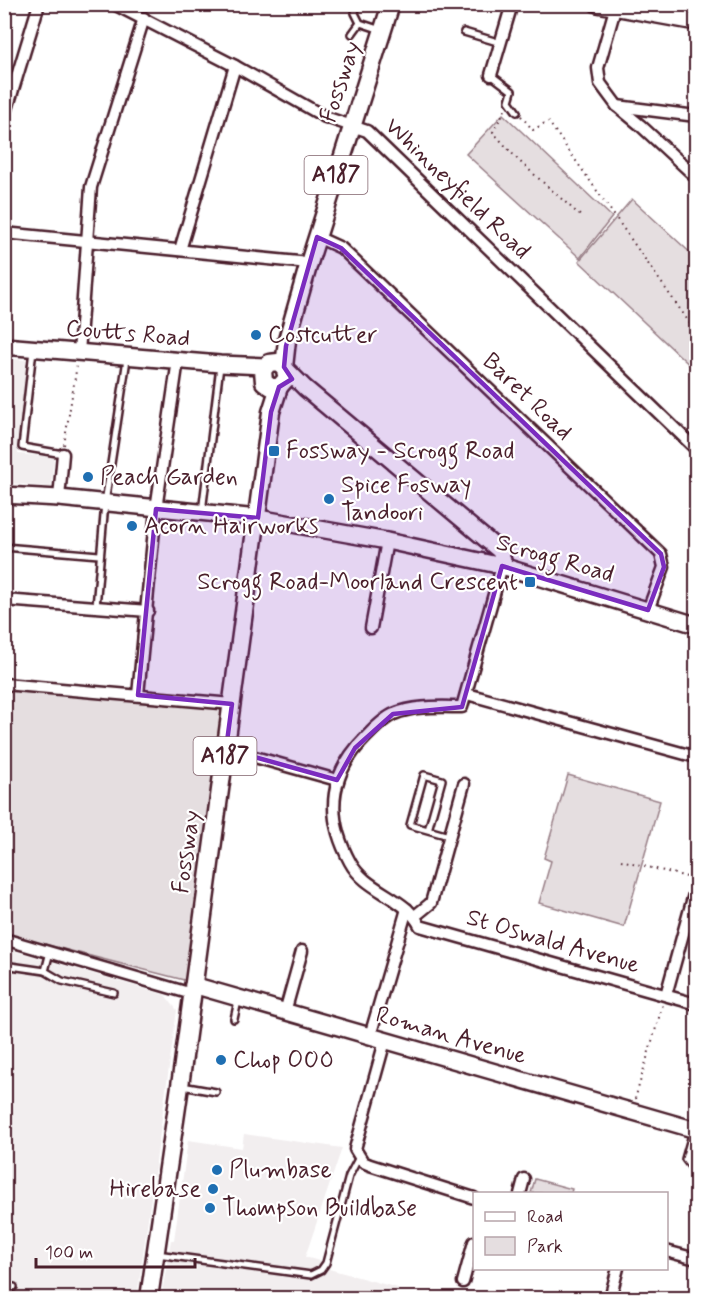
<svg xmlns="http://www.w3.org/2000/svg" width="701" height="1303" font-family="Mynerve,sans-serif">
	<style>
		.built { fill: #f2eeef }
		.green { fill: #e5dee0; stroke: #987e86; stroke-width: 1.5 }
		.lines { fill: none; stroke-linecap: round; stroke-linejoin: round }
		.lane-casing { stroke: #4a1f2b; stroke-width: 10 }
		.street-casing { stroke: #4a1f2b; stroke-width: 15 }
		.secondary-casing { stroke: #4a1f2b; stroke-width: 20 }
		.primary-casing { stroke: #4a1f2b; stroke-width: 21 }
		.path { stroke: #4a1f2b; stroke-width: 2; stroke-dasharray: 1.5 4.5; stroke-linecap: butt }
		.lane { stroke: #fff; stroke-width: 5 }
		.street { stroke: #fff; stroke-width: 10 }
		.secondary { stroke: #fff; stroke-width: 15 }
		.primary { stroke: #fff; stroke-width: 16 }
		.marked { fill: #7b2cbf; fill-opacity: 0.2; stroke: #7b2cbf; stroke-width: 4.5; stroke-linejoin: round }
		.poi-dot { fill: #1f6fb2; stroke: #fff; stroke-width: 2 }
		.labels { text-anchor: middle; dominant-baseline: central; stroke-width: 4.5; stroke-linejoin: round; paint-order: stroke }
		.shield { fill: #fff; stroke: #80626b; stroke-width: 1.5 }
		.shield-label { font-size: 22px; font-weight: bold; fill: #4a1f2b }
		.street-label { font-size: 24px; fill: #4a1f2b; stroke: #fff }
		.poi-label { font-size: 24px; fill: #4a1f2b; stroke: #fff; text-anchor: start }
	</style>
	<rect width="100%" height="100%" fill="#fff"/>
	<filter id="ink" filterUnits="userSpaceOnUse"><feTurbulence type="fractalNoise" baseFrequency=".0167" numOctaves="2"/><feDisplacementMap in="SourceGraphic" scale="12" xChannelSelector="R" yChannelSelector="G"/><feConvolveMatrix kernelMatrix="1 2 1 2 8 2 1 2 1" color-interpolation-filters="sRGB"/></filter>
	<g filter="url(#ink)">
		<!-- built -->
		<g class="built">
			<polygon points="5,358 26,360 18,454 54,457 51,487 5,483"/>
			<polygon points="4,948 165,995 177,1010 137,1298 5,1298"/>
			<polygon points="244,1134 342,1148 305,1257 330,1264 329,1269 398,1288 394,1298 161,1298 171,1240 174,1240 188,1140 242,1148"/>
		</g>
		<!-- green -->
		<g class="green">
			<polygon points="503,114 612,217 580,258 466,154"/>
			<polygon points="632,199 696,258 696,371 579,261"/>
			<polygon points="5,687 222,704 188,981 5,934"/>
			<polygon points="568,775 660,801 624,927 539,903 551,861 544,858"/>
			<polygon points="535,1179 572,1189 571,1193 531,1193"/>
		</g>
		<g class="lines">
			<!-- lane casing -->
			<g class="lane-casing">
				<g id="lane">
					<polyline points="357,4 355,13 360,23 381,30"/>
					<polyline points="464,32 501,43"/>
					<polyline points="352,34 360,23"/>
					<polyline points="491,75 512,91 509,101 517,112"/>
					<polyline points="33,350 22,447 63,454"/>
					<polyline points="202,512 220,366"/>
					<polyline points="4,547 99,555"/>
					<polyline points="96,607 105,503 127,359"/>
					<polyline points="428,830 442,780 424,775 410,825 449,836"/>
					<polyline points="4,965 45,971 50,952"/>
					<polyline points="45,971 62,981 114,993"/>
					<polyline points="234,1019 238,1001"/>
					<polyline points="182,1086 216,1092"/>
					<polyline points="693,1131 685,1159 692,1168 696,1170"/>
					<polyline points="157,1254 311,1275 321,1270 326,1263 349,1176 359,1157"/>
					<polyline points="4,1286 14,1287"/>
				</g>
			</g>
			<!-- street casing -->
			<g class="street-casing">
				<g id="street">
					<polyline points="114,4 235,66 325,117 367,131 696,449"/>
					<polyline points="615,9 598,68 600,83 617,106 640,125 696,177"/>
					<polyline points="491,75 512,4"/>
					<polyline points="617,106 696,116"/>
					<polyline points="4,119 39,4"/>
					<polyline points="4,233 309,263"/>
					<polyline points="317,237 341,248 661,554 664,567 648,610"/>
					<polyline points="180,250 235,66"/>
					<polyline points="79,353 91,187 144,18"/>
					<polyline points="59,498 63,454"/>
					<path d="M502,566L462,707C440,707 415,705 394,714C384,718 374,729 366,737C329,774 325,816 350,862C366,892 405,896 420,926L696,1004"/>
					<polyline points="4,600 148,611"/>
					<polyline points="371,628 387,541"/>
					<polyline points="4,684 232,704"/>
					<polyline points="467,694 696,757"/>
					<polyline points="138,695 156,509 178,360"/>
					<polyline points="226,749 337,780"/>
					<polyline points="415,916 431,903 464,784"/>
					<polyline points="4,939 192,994"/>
					<polyline points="666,995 696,887"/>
					<polyline points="285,1012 302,951"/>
					<polyline points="370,1036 407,909"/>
					<polyline points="385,1041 355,1149 363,1162 370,1165 474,1198"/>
					<polyline points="520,1194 524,1179"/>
					<polyline points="666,1251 696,1259"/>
					<polyline points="463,1282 474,1242"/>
					<polyline points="610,1298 618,1268"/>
				</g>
			</g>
			<!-- secondary casing -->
			<g class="secondary-casing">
				<g id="secondary">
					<polyline points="597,4 696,22"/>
					<polyline points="4,346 220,364 266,366"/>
					<polyline points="287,370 305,388 500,551 505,567"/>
					<polyline points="4,495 59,498 258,518 387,541 502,566 696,625"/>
					<polyline points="193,985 696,1130"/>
				</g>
			</g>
			<!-- primary casing -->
			<g class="primary-casing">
				<g id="primary">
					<polyline points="284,367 278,362 269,363 263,370 264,382 271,387 279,387 287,378 284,367 287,340 309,263 391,4"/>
					<polyline points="149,1298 180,1086 271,412 279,387"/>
				</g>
			</g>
			<!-- path -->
			<g class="path">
				<polyline points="505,110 493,132 518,160 583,218"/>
				<polyline points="521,116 533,130 548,121 696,332"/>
				<polyline points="64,445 77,365"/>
				<polyline points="621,860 691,878"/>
				<polyline points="635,1099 663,1004"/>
			</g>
			<!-- lane -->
			<use href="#lane" class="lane"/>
			<!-- street -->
			<use href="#street" class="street"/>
			<!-- secondary -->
			<use href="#secondary" class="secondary"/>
			<!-- primary -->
			<use href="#primary" class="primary"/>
		</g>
	</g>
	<!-- marked area -->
	<path class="marked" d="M317,237L341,248L661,554L664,567L648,610L502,566L462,707L393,714L355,748L337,780L226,749L232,704L138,695L156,509L258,518L271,412L279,387L292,379L284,367L286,346Z"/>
	<!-- markers -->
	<g class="poi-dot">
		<circle cx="256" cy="335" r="6"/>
		<rect x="268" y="445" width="12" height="12" rx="3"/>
		<circle cx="88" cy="477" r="6"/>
		<circle cx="329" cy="499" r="6"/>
		<circle cx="132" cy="526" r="6"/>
		<rect x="524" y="576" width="12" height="12" rx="3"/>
		<circle cx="221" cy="1060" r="6"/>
		<circle cx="217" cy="1170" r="6"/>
		<circle cx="213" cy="1189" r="6"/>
		<circle cx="210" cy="1208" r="6"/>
	</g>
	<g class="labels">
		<!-- shield labels -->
		<g class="shield">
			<rect x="304.5" y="156" width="63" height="38" rx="4.5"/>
			<rect x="193.5" y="737" width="63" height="38" rx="4.5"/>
		</g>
		<g class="shield-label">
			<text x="336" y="175">A187</text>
			<text x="225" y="756">A187</text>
		</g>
		<!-- street labels -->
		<g class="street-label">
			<text transform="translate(341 82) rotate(-72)">Fossway</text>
			<text transform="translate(457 189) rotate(44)">Whinneyfield Road</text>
			<text transform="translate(128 334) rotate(5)">Coutts Road</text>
			<text transform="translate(527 397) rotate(44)">Baret Road</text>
			<text transform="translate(555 559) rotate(16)">Scrogg Road</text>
			<text transform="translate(187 852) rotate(-82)">Fossway</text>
			<text transform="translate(553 942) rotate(16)">St Oswald Avenue</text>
			<text transform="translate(451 1036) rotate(16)">Roman Avenue</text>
		</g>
		<!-- poi labels -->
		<g class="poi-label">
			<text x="268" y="335">Costcutter</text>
			<text x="286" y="451">Fossway - Scrogg Road</text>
			<text x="100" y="477">Peach Garden</text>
			<text x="341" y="485">Spice Fosway<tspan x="341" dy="28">Tandoori</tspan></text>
			<text x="144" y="526">Acorn Hairworks</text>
			<text x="518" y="582" text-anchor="end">Scrogg Road-Moorland Crescent</text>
			<text x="233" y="1060">Chop OOO</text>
			<text x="229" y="1170">Plumbase</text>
			<text x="201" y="1189" text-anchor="end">Hirebase</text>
			<text x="222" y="1208">Thompson Buildbase</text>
		</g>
	</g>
	<!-- margin -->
	<rect width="701" height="1303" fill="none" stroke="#fff" stroke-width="24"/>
	<rect x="12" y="12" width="677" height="1279" fill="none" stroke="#4a1f2b" stroke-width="2" filter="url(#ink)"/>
	<!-- legend -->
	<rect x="473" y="1192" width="195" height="78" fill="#ffffff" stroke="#b7a5aa" stroke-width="1.5"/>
	<rect x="485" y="1212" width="30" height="9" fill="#ffffff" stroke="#b7a5aa" stroke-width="1.5"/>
	<text x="527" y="1222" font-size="18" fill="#4a1f2b">Road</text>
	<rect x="485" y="1237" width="30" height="18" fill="#e5dee0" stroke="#b7a5aa" stroke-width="1.5"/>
	<text x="527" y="1252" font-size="18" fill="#4a1f2b">Park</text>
	<!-- scale -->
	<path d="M36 1258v9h159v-9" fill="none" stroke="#4a1f2b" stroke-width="3"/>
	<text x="45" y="1258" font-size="18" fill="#4a1f2b" stroke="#ffffff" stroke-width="4.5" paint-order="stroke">100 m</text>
</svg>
